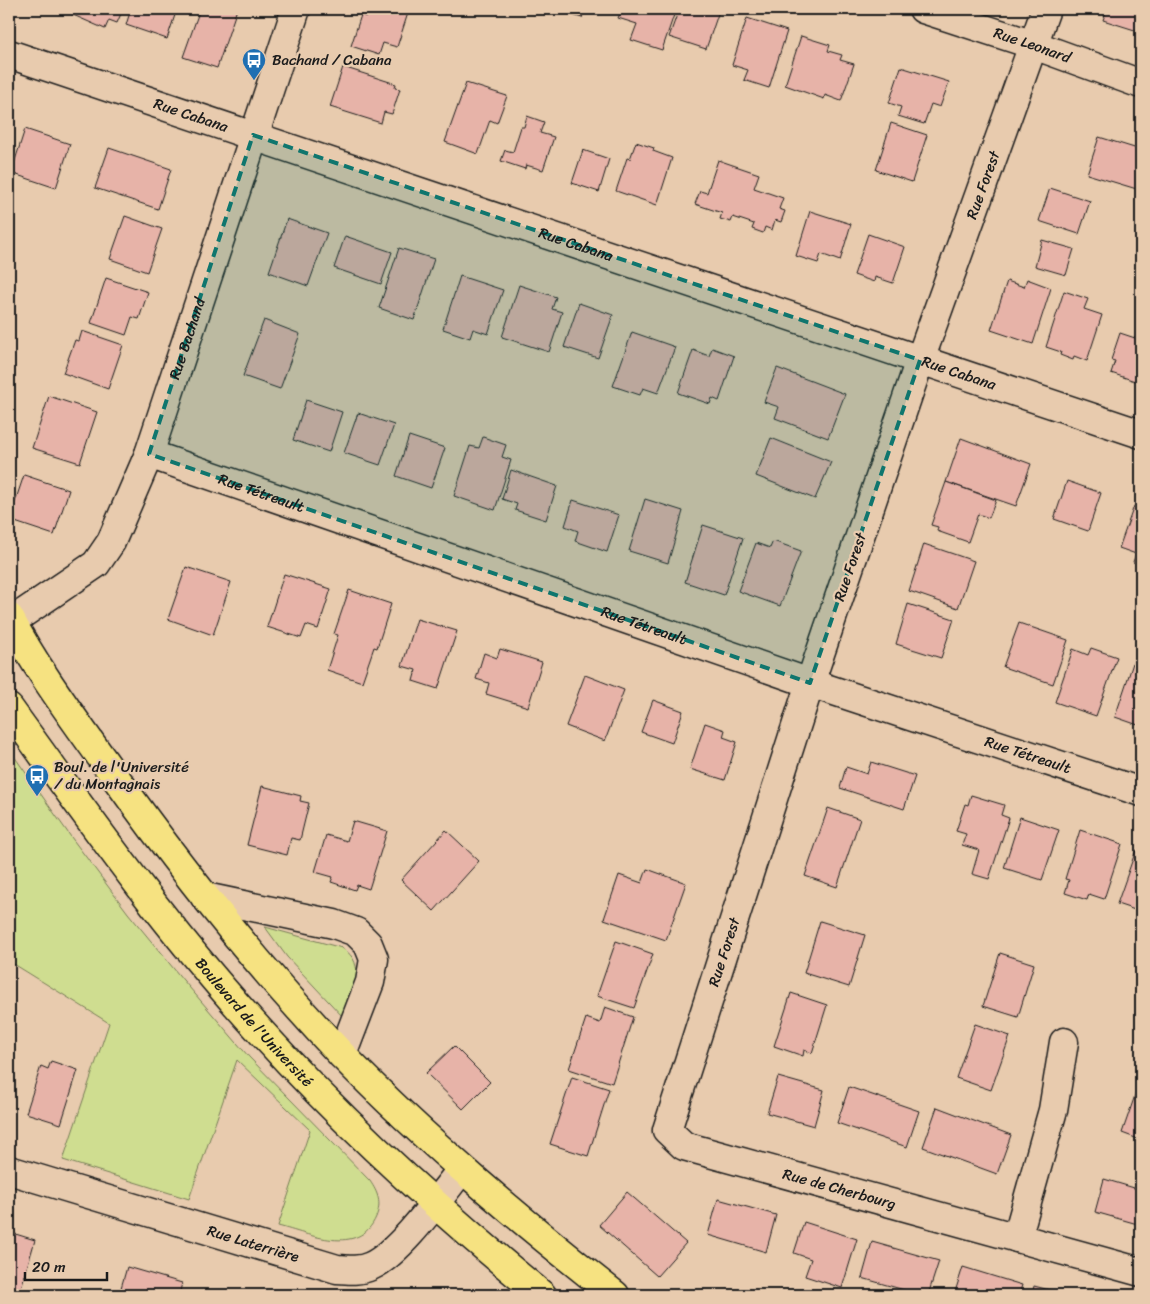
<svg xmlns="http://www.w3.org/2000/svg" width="1150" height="1304" font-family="Sriracha,sans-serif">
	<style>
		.green { fill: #cfdd90; stroke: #767c56 }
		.building { fill: #e7b3a8; stroke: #1c1c1c }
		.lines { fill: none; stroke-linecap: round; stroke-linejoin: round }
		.minor-casing { stroke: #1c1c1c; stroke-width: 31 }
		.major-casing { stroke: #1c1c1c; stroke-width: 31 }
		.minor { stroke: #e8cbae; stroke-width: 28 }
		.major { stroke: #f6e281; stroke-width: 28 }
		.marked { fill: #0f766e; fill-opacity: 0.2; stroke: #0f766e; stroke-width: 4; stroke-dasharray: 10 6; stroke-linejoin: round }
		.labels { text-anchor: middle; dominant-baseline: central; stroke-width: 4.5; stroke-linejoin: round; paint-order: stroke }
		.street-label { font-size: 15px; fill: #1c1c1c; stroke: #e8cbae }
		.poi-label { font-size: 15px; fill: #1c1c1c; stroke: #e8cbae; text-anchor: start }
	</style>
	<rect width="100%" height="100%" fill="#e8cbae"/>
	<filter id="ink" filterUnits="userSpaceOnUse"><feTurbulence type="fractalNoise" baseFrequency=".02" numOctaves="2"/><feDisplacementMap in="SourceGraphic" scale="10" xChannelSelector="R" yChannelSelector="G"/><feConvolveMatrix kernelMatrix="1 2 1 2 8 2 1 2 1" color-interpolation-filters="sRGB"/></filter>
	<g filter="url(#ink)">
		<!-- green -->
		<g class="green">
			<path d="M9,749L71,837L128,913L183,980L249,1057L370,1181C378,1193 382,1203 376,1217C359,1257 309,1234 278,1226L310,1130L237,1060L189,1199L63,1160L109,1023L9,961Z"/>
			<path d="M265,927L342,948C369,964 352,995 343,1017L287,957Z"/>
		</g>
		<!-- building -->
		<g class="building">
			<polygon points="73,9 123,9 117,23 109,20 105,29 71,14"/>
			<polygon points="131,9 177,9 167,39 126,25"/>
			<polygon points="200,9 237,9 217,68 183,57"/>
			<polygon points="370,9 395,9 408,13 397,47 383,43 379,55 351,46 361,15 367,17"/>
			<polygon points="553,9 585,9 582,18"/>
			<polygon points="622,9 676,9 662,50 631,40 637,24 618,18"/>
			<polygon points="679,9 711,9 719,11 706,49 669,37"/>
			<polygon points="1107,9 1141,9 1141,32 1103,20"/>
			<polygon points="747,18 787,31 769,88 744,80 748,70 732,65"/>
			<polygon points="801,36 830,45 828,51 842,55 840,60 854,64 841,101 825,95 824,99 785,85"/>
			<polygon points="343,67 396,84 395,88 400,89 392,114 384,112 381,123 330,107"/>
			<polygon points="901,67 949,82 940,107 931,104 924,124 898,116 901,107 889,103"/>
			<polygon points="466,83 507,96 497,123 490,120 478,154 445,142"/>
			<polygon points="527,116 544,122 540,133 554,137 543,170 526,165 525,169 501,161 505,150 513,152 521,127 524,127"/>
			<polygon points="891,123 927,135 912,182 876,170"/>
			<polygon points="25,129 70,144 56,188 11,173"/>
			<polygon points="1099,137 1141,150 1141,185 1140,190 1087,174"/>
			<polygon points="636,142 654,148 653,151 672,158 657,205 616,191 627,158 630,159"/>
			<polygon points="109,148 171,169 158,209 95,188"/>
			<polygon points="583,150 609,159 599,192 572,183"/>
			<polygon points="718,160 759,174 754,188 783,198 779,209 785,211 781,222 775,220 772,230 765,227 763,233 752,229 754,224 733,217 731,222 720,219 722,213 695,204 700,191 707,193"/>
			<polygon points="1050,188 1090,201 1079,234 1039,221"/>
			<polygon points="810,211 851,224 840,261 821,254 818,263 796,256"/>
			<polygon points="125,216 162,229 147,272 110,259"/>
			<polygon points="287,219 327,233 308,286 269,272"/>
			<polygon points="868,234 905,247 893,283 875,277 874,282 854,275"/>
			<polygon points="345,236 392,252 381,284 334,268"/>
			<polygon points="1042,240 1074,249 1066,275 1035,266"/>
			<polygon points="399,248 434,259 414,320 379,308"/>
			<polygon points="460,276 503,290 488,334 473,329 470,338 443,329"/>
			<polygon points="106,278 148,292 139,319 132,317 126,335 91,323"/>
			<polygon points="1027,279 1051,288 1033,344 991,330 1007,281 1024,287"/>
			<polygon points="519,285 556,297 552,309 562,312 549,352 502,337"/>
			<polygon points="1064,291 1088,299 1084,309 1102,315 1087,361 1074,356 1073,360 1060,355 1061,352 1046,347"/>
			<polygon points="579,303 613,315 598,358 564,347"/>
			<polygon points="264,320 300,334 280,389 243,376"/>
			<polygon points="82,331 123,345 108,389 63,373 75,340 79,341"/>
			<polygon points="632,332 675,347 658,393 643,388 640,395 613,386"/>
			<polygon points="1120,333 1141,340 1141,367 1139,367 1135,381 1111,373 1115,361 1111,360"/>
			<polygon points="712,348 734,356 719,401 712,398 710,404 678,393 693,350 709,356"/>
			<polygon points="777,368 845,394 828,438 775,418 779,407 764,402"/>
			<polygon points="49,396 97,412 80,463 32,448"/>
			<polygon points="306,400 342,412 329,452 293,440"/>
			<polygon points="358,413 394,425 380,465 344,453"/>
			<polygon points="409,436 445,448 431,488 396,476"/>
			<polygon points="483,437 506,445 502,457 511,460 495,510 454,496 470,446 479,448"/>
			<polygon points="771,438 831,462 815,499 756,476"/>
			<polygon points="961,438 1031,464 1016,506 946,482"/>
			<polygon points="511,470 557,486 546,520 515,510 517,504 502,499"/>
			<polygon points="24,475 69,490 54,535 9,520"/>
			<polygon points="1067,481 1101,493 1088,531 1054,519"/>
			<polygon points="946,482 996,500 989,518 978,514 968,542 937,531 938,527 931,525"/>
			<polygon points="645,499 683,511 668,563 629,551"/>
			<polygon points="573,500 619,515 607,552 575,541 578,531 565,526"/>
			<polygon points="1134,506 1141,509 1141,565 1133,562 1136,554 1119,548"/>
			<polygon points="703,525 743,538 724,595 685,582"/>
			<polygon points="773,541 801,551 780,606 738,591 756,543 770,548"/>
			<polygon points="924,544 974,561 958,608 909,591"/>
			<polygon points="186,567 231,582 213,635 168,619"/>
			<polygon points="284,574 331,589 318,629 306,625 301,638 267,627"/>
			<polygon points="349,590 391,604 377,648 374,647 362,682 327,670 338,635 334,634"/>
			<polygon points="908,604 954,619 941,658 896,644"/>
			<polygon points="417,619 457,631 438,689 413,681 416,670 402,666"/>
			<polygon points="1019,623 1068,640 1053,684 1003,667"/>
			<polygon points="1091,648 1117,657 1096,716 1055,702 1073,649 1088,655"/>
			<polygon points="500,649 542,662 528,707 486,694 489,683 476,679 484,653 497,658"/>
			<polygon points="1133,663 1141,666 1141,726 1115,717"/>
			<polygon points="585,675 624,690 605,741 566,726"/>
			<polygon points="653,700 683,711 672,743 641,732"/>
			<polygon points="705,723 725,730 723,737 737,742 725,780 690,769"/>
			<polygon points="871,762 915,776 904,809 840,788 846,767 867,774"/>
			<polygon points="262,786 301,796 300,801 309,803 300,840 291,838 287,855 247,845"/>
			<polygon points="971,795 1004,805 1001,815 1009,818 989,879 972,874 979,850 962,845 966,834 956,831 965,804 968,805"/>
			<polygon points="828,808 860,819 837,887 805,876"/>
			<polygon points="1020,817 1059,830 1042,880 1004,868"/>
			<polygon points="353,821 387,831 369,889 357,885 355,890 331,882 333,877 315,872 326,835 347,841"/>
			<polygon points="446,830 479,861 434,911 401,880"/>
			<polygon points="1080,830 1122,844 1104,899 1089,894 1087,900 1065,893 1069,880 1065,879"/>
			<polygon points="1136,850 1141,852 1141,912 1117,904"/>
			<polygon points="647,869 686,883 666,940 604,919 619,875 642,883"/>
			<polygon points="820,921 865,935 849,987 804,973"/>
			<polygon points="616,941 653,954 634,1008 597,996"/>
			<polygon points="1000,953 1034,964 1018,1017 983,1006"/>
			<polygon points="791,993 827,1005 812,1053 804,1050 803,1056 774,1046"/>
			<polygon points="605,1007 633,1017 612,1083 569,1069 586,1018 600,1023"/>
			<polygon points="975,1024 1010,1036 991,1090 956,1078"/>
			<polygon points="454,1046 490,1082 463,1109 426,1073"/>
			<polygon points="51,1061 78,1070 61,1124 26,1113 41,1066 48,1069"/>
			<polygon points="572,1077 609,1089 588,1156 550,1144"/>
			<polygon points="778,1077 824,1090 814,1126 767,1113"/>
			<polygon points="1140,1081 1141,1082 1141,1140 1122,1133"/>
			<polygon points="849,1087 919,1111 907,1147 837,1123"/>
			<polygon points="937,1107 1011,1135 997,1174 923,1147"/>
			<polygon points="1104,1179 1141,1190 1141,1225 1095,1212"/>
			<polygon points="627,1192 686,1243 657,1276 599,1225"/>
			<polygon points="718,1199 776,1215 766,1252 708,1235"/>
			<polygon points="804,1222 857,1239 842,1288 805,1276 811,1259 794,1253"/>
			<polygon points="9,1232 35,1240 19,1295 9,1295"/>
			<polygon points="872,1242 939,1261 928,1295 922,1295 862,1278"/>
			<polygon points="127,1267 182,1283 179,1295 119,1295"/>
			<polygon points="963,1267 1022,1285 1019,1295 954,1295"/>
			<polygon points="1034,1286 1069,1295 1032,1295"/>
		</g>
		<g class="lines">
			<!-- minor casing -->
			<g class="minor-casing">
				<g id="minor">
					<path id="s1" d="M923,9L1034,45L1141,84"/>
					<path id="s2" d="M1046,9L920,360L810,683L667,1130L684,1146L1141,1272"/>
					<path id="s3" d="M9,54L1141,434"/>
					<path id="s4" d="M149,454L810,683L1141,792"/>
					<path id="s5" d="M9,623L96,564L111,542L149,454L296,9"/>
					<polyline points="205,897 334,924 356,932 368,944 374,959 370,982 342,1055"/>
					<path id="s6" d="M9,1170L337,1269C349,1270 360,1271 371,1266C400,1253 441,1195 462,1169"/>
					<polyline points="1017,1238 1053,1110 1064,1042"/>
				</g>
			</g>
			<!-- major casing -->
			<g class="major-casing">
				<g id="major">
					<path d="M9,617C38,672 77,723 113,774C183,872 259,968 342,1055C427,1142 520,1220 615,1295"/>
					<path id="s7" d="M9,708C89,819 169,932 262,1033C348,1128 443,1214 542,1295"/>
				</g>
			</g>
			<!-- minor -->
			<use href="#minor" class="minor"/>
			<!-- major -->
			<use href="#major" class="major"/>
		</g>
	</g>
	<!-- marked area -->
	<path class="marked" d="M253,135L920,360L810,683L149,454Z"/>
	<!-- icons -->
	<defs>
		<g id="bus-pin" transform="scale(1.25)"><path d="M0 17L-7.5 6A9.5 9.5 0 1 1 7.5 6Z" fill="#1f6fb2" stroke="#e8cbae"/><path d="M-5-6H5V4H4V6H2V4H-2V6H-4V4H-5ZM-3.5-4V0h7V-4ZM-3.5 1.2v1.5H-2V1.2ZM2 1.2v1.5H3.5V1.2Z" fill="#fff"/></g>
	</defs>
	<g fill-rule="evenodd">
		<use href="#bus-pin" x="254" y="60"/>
		<use href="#bus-pin" x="37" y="776"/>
	</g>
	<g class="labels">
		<!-- street labels -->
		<g class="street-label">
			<text stroke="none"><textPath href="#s1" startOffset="115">Rue Leonard</textPath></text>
			<text stroke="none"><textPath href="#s3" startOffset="192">Rue Cabana</textPath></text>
			<text transform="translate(983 185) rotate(-70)">Rue Forest</text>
			<text stroke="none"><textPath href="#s3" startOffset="598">Rue Cabana</textPath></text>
			<text stroke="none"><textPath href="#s5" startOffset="349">Rue Bachand</textPath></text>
			<text stroke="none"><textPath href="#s3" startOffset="1002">Rue Cabana</textPath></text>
			<text stroke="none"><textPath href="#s4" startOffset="119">Rue Tétreault</textPath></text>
			<text transform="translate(850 567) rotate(-71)">Rue Forest</text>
			<text stroke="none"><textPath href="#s4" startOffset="524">Rue Tétreault</textPath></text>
			<text stroke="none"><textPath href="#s4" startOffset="929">Rue Tétreault</textPath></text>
			<text transform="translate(724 952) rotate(-72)">Rue Forest</text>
			<text stroke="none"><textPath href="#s7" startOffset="399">Boulevard de l'Université</textPath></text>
			<text stroke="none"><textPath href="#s2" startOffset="1368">Rue de Cherbourg</textPath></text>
			<text stroke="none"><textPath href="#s6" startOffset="255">Rue Laterrière</textPath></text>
		</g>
		<!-- poi labels -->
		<g class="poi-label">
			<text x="272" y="60">Bachand / Cabana</text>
			<text x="54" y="767">Boul. de l'Université<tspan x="54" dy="17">/ du Montagnais</tspan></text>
		</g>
	</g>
	<!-- margin -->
	<rect width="1150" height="1304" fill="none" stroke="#e8cbae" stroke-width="30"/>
	<rect x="15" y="15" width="1120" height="1274" fill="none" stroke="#1c1c1c" stroke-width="2" filter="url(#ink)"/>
	<!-- scale -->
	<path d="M25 1272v8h82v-8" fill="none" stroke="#1c1c1c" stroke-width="2.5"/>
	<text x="32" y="1272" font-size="15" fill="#1c1c1c" stroke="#e8cbae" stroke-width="4" paint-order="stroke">20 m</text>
</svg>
